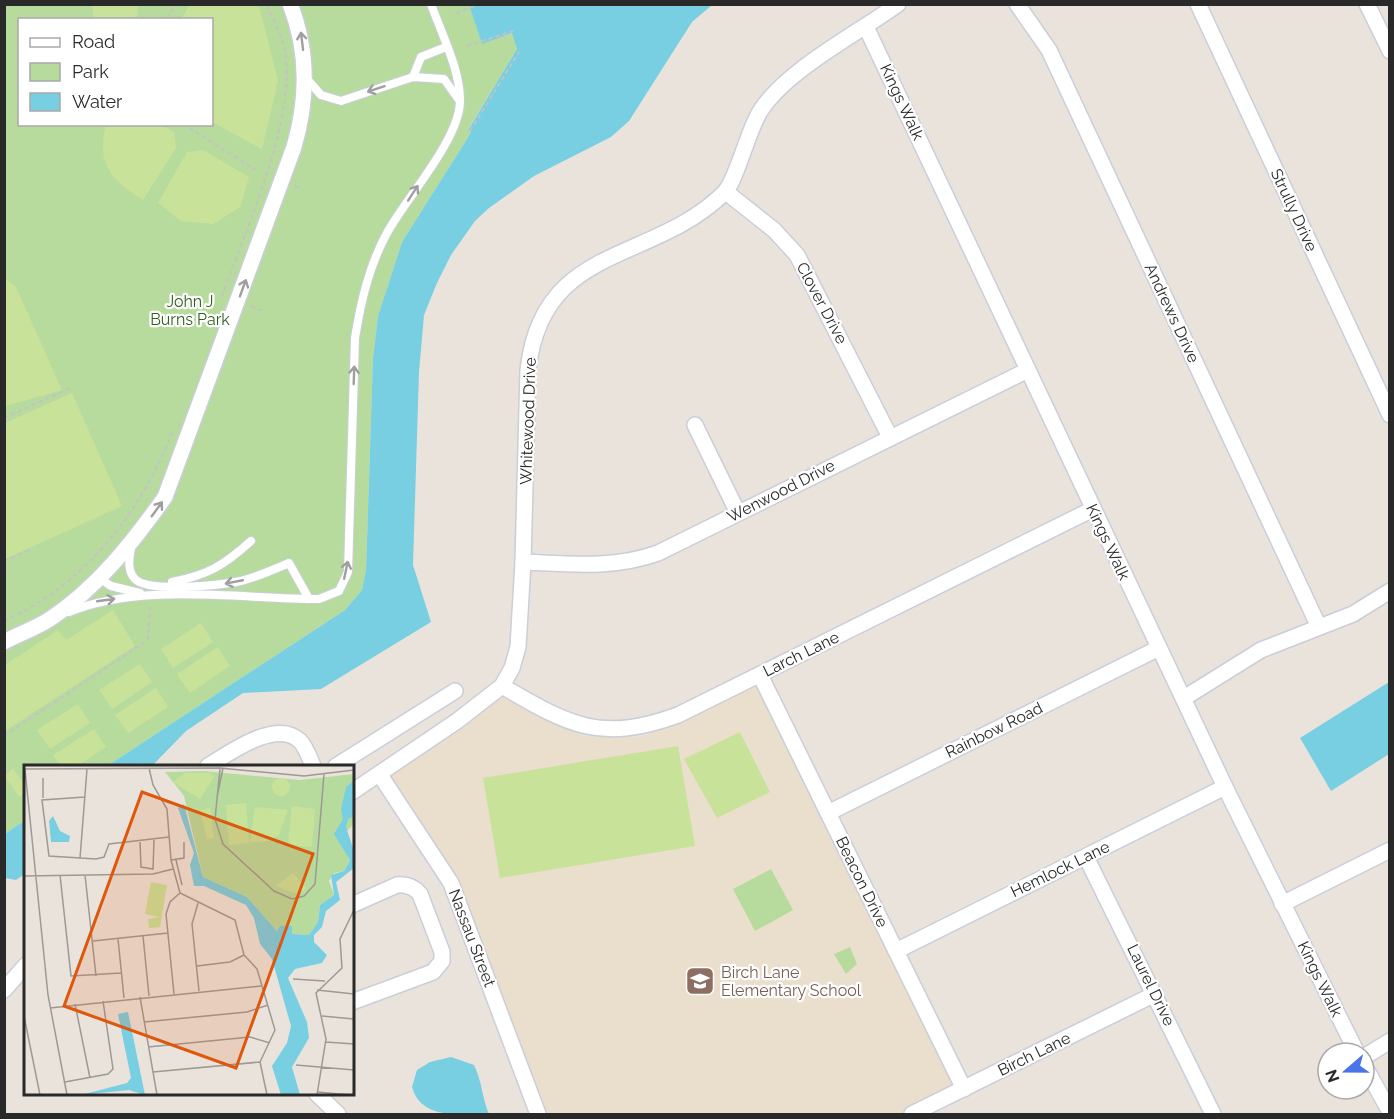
<svg xmlns="http://www.w3.org/2000/svg" width="1394" height="1119" font-family="Raleway,sans-serif">
	<style>
		.education { fill: #eadecd }
		.green { fill: #b7db9d; fill-rule: evenodd }
		.pitch { fill: #c9e29a }
		.water { fill: #78cfe2 }
		.lines { fill: none; stroke-linecap: round; stroke-linejoin: round }
		.service-casing { stroke: #caced9; stroke-width: 10 }
		.minor-casing { stroke: #caced9; stroke-width: 18 }
		.path { stroke: #c3c3c3; stroke-width: 2; stroke-dasharray: 4.5 3; stroke-linecap: butt }
		.service { stroke: #fff; stroke-width: 8 }
		.minor { stroke: #fff; stroke-width: 15 }
		.oneway { stroke: #9f9f9f }
		.labels { text-anchor: middle; dominant-baseline: central; stroke-width: 4.5; stroke-linejoin: round; paint-order: stroke }
		.street-label { font-size: 16px; fill: #292929; stroke: #fff }
		.park-label { font-size: 16px; fill: #325e20; stroke: #fff }
		.education-label { font-size: 16px; fill: #785e54; stroke: #fff; text-anchor: start }
		.inset-road { fill: none; stroke: #9d9994; stroke-width: 1.5 }
		.view { fill: #de570d; fill-opacity: 0.15; stroke: #de570d; stroke-width: 3 }
		.inset-edge { fill: none; stroke: #292929; stroke-width: 3 }
	</style>
	<rect width="100%" height="100%" fill="#eae3dc"/>
	<!-- education -->
	<polygon class="education" points="759,682 961,1087 905,1114 542,1114 453,875 388,776 507,694 554,724 586,736 639,737 677,724"/>
	<!-- green -->
	<g class="green">
		<path d="M5,5H469L482,43L513,33L517,49L468,129L471,132L467,139L402,242L378,316L373,358L366,570L362,590L345,610L107,766H26L25,820L5,834ZM20,20H212V124H20Z"/>
		<polygon points="771,869 793,910 755,931 733,889"/>
		<polygon points="850,947 857,964 846,974 834,954"/>
	</g>
	<!-- pitch -->
	<g class="pitch">
		<polygon points="138,5 137,19 94,19 92,5"/>
		<polygon points="190,5 254,5 260,9 278,81 262,149 212,122 212,20 181,19"/>
		<path d="M106,124L161,125L174,132L176,148L143,200C111,180 96,164 106,124Z"/>
		<polygon points="203,150 249,177 240,207 213,224 181,221 158,203 187,152"/>
		<polygon points="4,277 16,287 62,390 5,406"/>
		<polygon points="72,393 122,506 5,559 5,423"/>
		<polygon points="113,610 135,646 5,731 5,665 58,630 66,640"/>
		<polygon points="201,623 213,642 173,668 161,649"/>
		<polygon points="218,647 230,666 190,693 177,674"/>
		<polygon points="140,664 152,682 112,709 99,690"/>
		<polygon points="156,688 168,707 128,733 115,715"/>
		<polygon points="78,704 90,723 50,749 37,730"/>
		<polygon points="94,729 106,747 77,766 61,766 53,755"/>
		<polygon points="740,732 770,792 717,818 684,759"/>
		<polygon points="678,746 695,846 500,878 483,778"/>
		<polygon points="13,768 25,786 25,793 19,797 5,776"/>
	</g>
	<!-- water -->
	<g class="water">
		<polygon points="469,5 712,5 692,22 629,121 611,137 534,176 489,208 475,221 451,255 437,283 424,315 419,372 413,565 431,622 321,689 243,693 186,731 152,766 107,766 345,610 362,590 366,570 373,358 378,316 402,242 467,139 471,132 468,130 517,49 512,33 482,44"/>
		<polygon points="1389,682 1389,754 1331,791 1300,738"/>
		<polygon points="25,820 25,874 16,880 5,878 5,834"/>
		<path d="M451,1057L474,1065C482,1081 482,1098 489,1114C458,1115 421,1119 412,1087L417,1070L430,1062Z"/>
	</g>
	<g class="lines">
		<!-- service casing -->
		<g class="service-casing">
			<g id="service">
				<polyline points="413,77 421,57 446,47"/>
				<polyline points="306,78 321,95 341,101 413,77 444,79 459,100"/>
				<path d="M131,548C129,559 127,571 135,579C148,593 222,585 241,581C257,577 273,570 289,563L309,599"/>
				<polyline points="99,578 111,586 140,593"/>
				<path d="M172,582C208,575 223,566 251,541"/>
				<path d="M69,612C143,582 239,599 319,599L339,591L348,572L355,338C361,301 369,266 387,233C406,198 460,139 460,101C460,69 442,35 431,4"/>
			</g>
		</g>
		<!-- minor casing -->
		<g class="minor-casing">
			<g id="minor">
				<polyline points="1017,4 1049,50 1319,627"/>
				<polyline points="1198,4 1390,415"/>
				<polyline points="1367,4 1390,51"/>
				<polyline points="866,27 1225,787 1357,1053"/>
				<polyline points="726,192 774,230 797,255 890,437"/>
				<polyline points="695,425 738,513"/>
				<path d="M523,562C570,564 614,569 658,553L1028,370"/>
				<path d="M4,642C19,634 36,628 50,619C97,588 133,542 165,497L294,147C308,99 309,52 290,4"/>
				<polyline points="760,675 964,1089"/>
				<path d="M502,686C570,726 601,743 678,715L1093,509"/>
				<polyline points="1184,698 1261,650 1353,614 1390,591"/>
				<path d="M208,766C228,754 276,718 300,741C306,747 310,759 313,766"/>
				<polyline points="336,766 455,691"/>
				<polyline points="380,775 451,883 538,1114"/>
				<path d="M352,792L457,721L502,686L512,668L518,647L523,562L528,370C542,243 652,264 724,193C737,180 748,129 761,110C788,69 857,34 898,4"/>
				<polyline points="828,813 1159,648"/>
				<polyline points="1086,857 1213,1114"/>
				<polyline points="1282,904 1390,850"/>
				<path d="M352,905L397,885C406,884 414,887 420,894L442,952V961L433,972L352,1002"/>
				<polyline points="896,951 1225,787"/>
				<polyline points="4,990 26,965"/>
				<polyline points="1364,1057 1390,1041"/>
				<polyline points="1364,1065 1390,1112"/>
				<polyline points="317,1094 338,1114"/>
				<polyline points="912,1114 1155,994"/>
			</g>
		</g>
		<!-- path -->
		<g class="path">
			<polyline points="166,4 173,9 166,20"/>
			<polyline points="456,13 481,4"/>
			<polyline points="467,46 513,31"/>
			<polyline points="183,124 256,170"/>
			<polyline points="470,131 519,52"/>
			<polyline points="295,186 302,189"/>
			<path d="M222,296C245,232 297,117 285,52C282,35 273,19 266,4"/>
			<polyline points="251,306 264,312"/>
			<polyline points="4,418 70,388"/>
			<polyline points="4,561 29,550"/>
			<path d="M4,621C85,585 141,512 173,431"/>
			<polyline points="4,736 148,640 150,607"/>
		</g>
		<!-- service -->
		<use href="#service" class="service"/>
		<!-- minor -->
		<use href="#minor" class="minor"/>
	</g>
	<!-- one-way arrows -->
	<defs><path id="oneway-shaft" d="M-6 0H5M1.5-3L5.5 0L1.5 3" fill="none" stroke-width="1.6" stroke-linecap="round" stroke-linejoin="round" transform="scale(1.5)"/></defs>
	<g class="oneway">
		<use href="#oneway-shaft" transform="translate(302 41) rotate(-97)"/>
		<use href="#oneway-shaft" transform="translate(376 89) rotate(162)"/>
		<use href="#oneway-shaft" transform="translate(413 193) rotate(-57)"/>
		<use href="#oneway-shaft" transform="translate(243 288) rotate(-70)"/>
		<use href="#oneway-shaft" transform="translate(354 375) rotate(-88)"/>
		<use href="#oneway-shaft" transform="translate(157 509) rotate(-54)"/>
		<use href="#oneway-shaft" transform="translate(346 570) rotate(-78)"/>
		<use href="#oneway-shaft" transform="translate(234 582) rotate(169)"/>
		<use href="#oneway-shaft" transform="translate(106 600) rotate(-8)"/>
	</g>
	<!-- icons -->
	<defs>
		<g id="school-square" transform="scale(1.5)"><rect x="-9" y="-9" width="18" height="18" rx="4" fill="#8d6e63" stroke="#fff"/><path d="M0-5L7-2L0 1L-7-2ZM-4 1L0 2.5L4 1V4Q0 6-4 4Z" fill="#fff"/></g>
	</defs>
	<g fill-rule="evenodd">
		<use href="#school-square" x="700" y="981"/>
	</g>
	<g class="labels">
		<!-- street labels -->
		<g class="street-label">
			<text transform="translate(902 102) rotate(65)">Kings Walk</text>
			<text transform="translate(1294 210) rotate(65)">Strully Drive</text>
			<text transform="translate(822 303) rotate(62)">Clover Drive</text>
			<text transform="translate(1172 313) rotate(65)">Andrews Drive</text>
			<text transform="translate(528 421) rotate(-88)">Whitewood Drive</text>
			<text transform="translate(781 491) rotate(-27)">Wenwood Drive</text>
			<text transform="translate(1108 542) rotate(65)">Kings Walk</text>
			<text transform="translate(801 654) rotate(-26)">Larch Lane</text>
			<text transform="translate(994 730) rotate(-26)">Rainbow Road</text>
			<text transform="translate(1060 869) rotate(-26)">Hemlock Lane</text>
			<text transform="translate(862 882) rotate(64)">Beacon Drive</text>
			<text transform="translate(472 938) rotate(69)">Nassau Street</text>
			<text transform="translate(1320 979) rotate(64)">Kings Walk</text>
			<text transform="translate(1151 985) rotate(64)">Laurel Drive</text>
			<text transform="translate(1034 1054) rotate(-26)">Birch Lane</text>
		</g>
		<!-- park labels -->
		<g class="park-label">
			<text x="190" y="301">John J<tspan x="190" dy="18">Burns Park</tspan></text>
		</g>
		<!-- education labels -->
		<g class="education-label">
			<text x="721" y="972">Birch Lane<tspan x="721" dy="18">Elementary School</tspan></text>
		</g>
	</g>
	<!-- overview -->
	<g transform="translate(24 765)">
		<rect width="330" height="330" fill="#eae3dc"/>
		<path d="M180,6L276,15L330,9V59L322,67L317,57L326,94L320,106L310,108L305,116L310,130L296,140L294,157L285,170L268,169V161L253,166L223,132L179,112L160,31L141,7Z" fill="#b7db9d"/>
		<path d="M161,8H187L190,12L176,34L149,17ZM248 22a9 9 0 1 1 18 0a9 9 0 1 1-18 0ZM222,38L225,78L205,80L202,40ZM268,41L291,44L288,82L264,80ZM231,42L264,45L255,70L245,76L226,77ZM186,43L190,73L183,74L176,45ZM269,108L282,123L274,129L252,121ZM127,117L143,120L136,162L125,163L124,154L135,152L121,149Z" fill="#c9e29a"/>
		<path d="M330,15V52L324,54L322,62L330,86V103L312,117L316,135L302,146L298,162L290,170V177L303,190L298,198L271,204L264,213L283,257L285,273L268,302L276,330H257L248,301L263,278L267,261L248,194L236,179L230,153L222,140L180,121H170L166,100L170,88L154,43L160,39L179,112L223,132L253,166L256,161H268V169L285,170L294,157L296,140L310,130L307,110L320,106L326,95L310,69L319,54L317,45L322,22ZM29,51L36,66L46,71L45,77H27L25,56ZM104,247L121,330L105,325L57,330L103,318L107,313L94,249Z" fill="#78cfe2"/>
		<path class="inset-road" d="M125,3L129,20L143,44L147,95L156,128L211,155L220,190L233,204L251,265L236,297L243,330M0,4L196,3L280,11L330,5M196,4L191,54L199,79L250,126L268,134L280,131L291,119L300,9M1,5L24,230L43,330M19,13V33M61,32L18,35L25,91L72,94L80,92L85,79L145,72M193,32L199,3M116,77L117,102L129,104L130,75M56,93L63,4M147,95L160,93V77M152,95L158,120M36,110L47,211L97,208M61,110L72,211M0,111L129,109L149,104M174,138L168,159L175,226M119,171L125,231M94,174L100,233M69,176L144,168M173,201L206,197L220,190M269,214L301,216M293,225L330,229M150,229L142,149L146,137L156,128M116,232L133,330M51,239L66,313M26,243L237,221M0,251L16,330M298,251L330,254M120,257L223,247L244,240M302,277L330,279M124,282L226,272L246,278M272,300L330,305M129,307L236,297M41,317L84,309L89,304L79,236M293,327L327,330M152,330H187M293,330L302,274L292,228L318,203L316,174L330,145"/>
		<path class="view" d="M118,27L289,89L212,303L40,241Z"/>
		<rect width="330" height="330" class="inset-edge"/>
	</g>
	<!-- border -->
	<rect width="1394" height="1119" fill="none" stroke="#292929" stroke-width="12"/>
	<!-- legend -->
	<rect x="18" y="18" width="195" height="108" fill="#ffffff" stroke="#a9a9a9" stroke-width="1.5"/>
	<rect x="30" y="38" width="30" height="9" fill="#ffffff" stroke="#a9a9a9" stroke-width="1.5"/>
	<text x="72" y="48" font-size="18" fill="#292929">Road</text>
	<rect x="30" y="63" width="30" height="18" fill="#b7db9d" stroke="#a9a9a9" stroke-width="1.5"/>
	<text x="72" y="78" font-size="18" fill="#292929">Park</text>
	<rect x="30" y="93" width="30" height="18" fill="#78cfe2" stroke="#a9a9a9" stroke-width="1.5"/>
	<text x="72" y="108" font-size="18" fill="#292929">Water</text>
	<!-- north arrow -->
	<g transform="translate(1346 1071) rotate(250)"><circle r="28" fill="#ffffff" stroke="#a9a9a9" stroke-width="1.5"/>
	<path d="M0-4.5L10 22L0 15L-10 22Z" fill="#4b74e8"/>
	<text y="-9" font-size="16" font-weight="bold" text-anchor="middle" fill="#292929">N</text>
	</g>
</svg>
